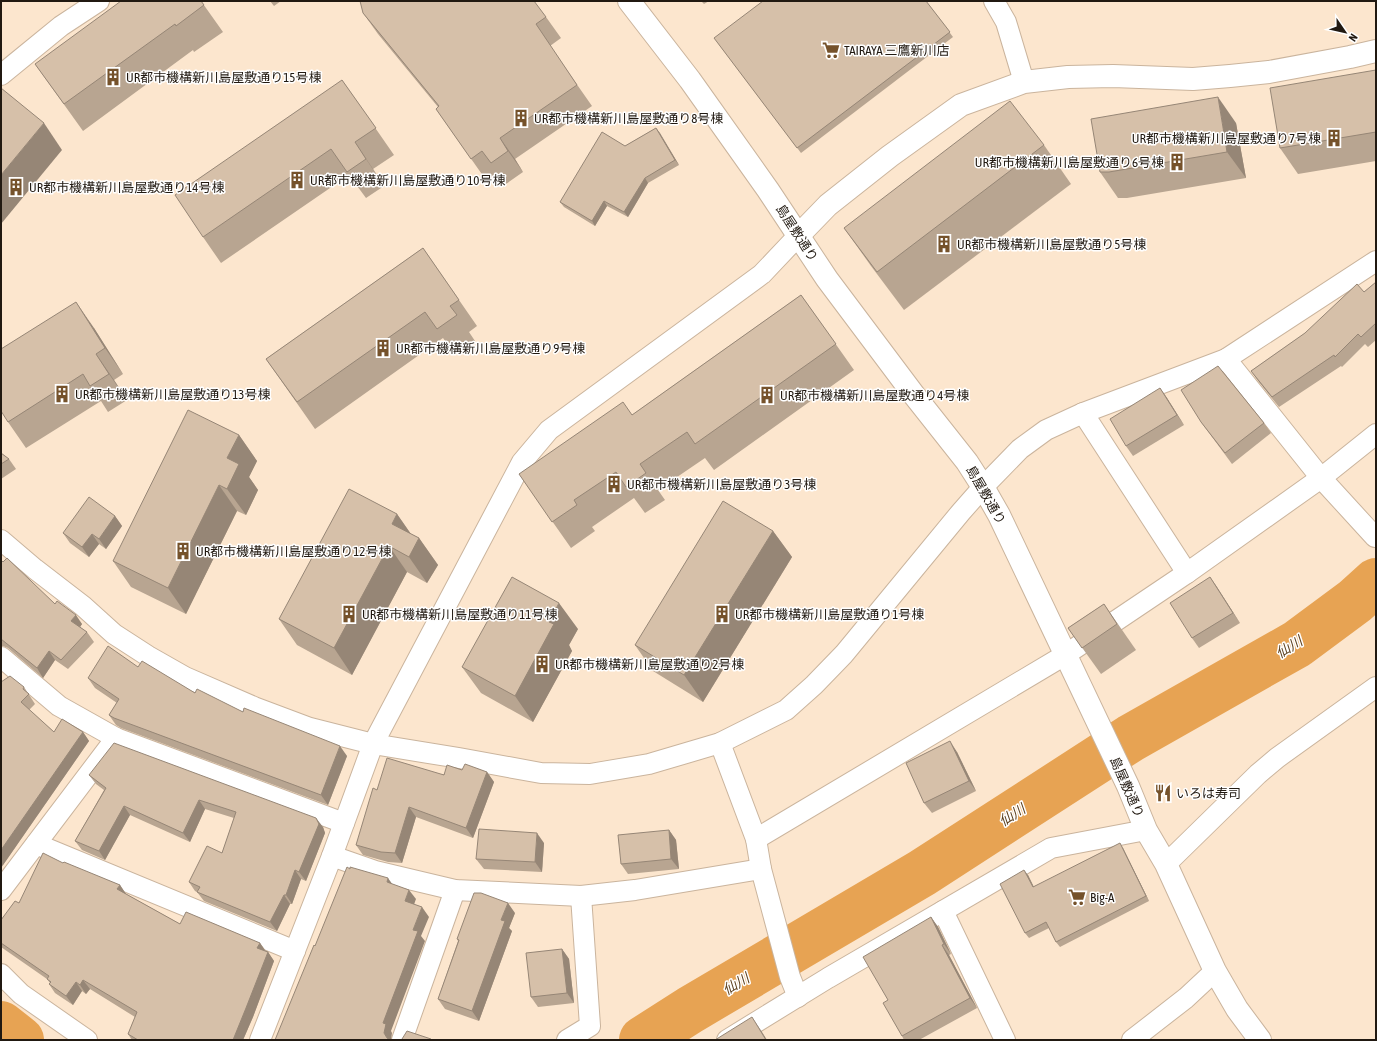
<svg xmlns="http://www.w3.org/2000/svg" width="1377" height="1041" font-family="'Asap Condensed','Noto Sans JP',sans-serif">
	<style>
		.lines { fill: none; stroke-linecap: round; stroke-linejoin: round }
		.river { stroke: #e7a353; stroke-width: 48 }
		.street-casing { stroke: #cab49d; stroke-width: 22 }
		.secondary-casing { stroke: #cab49d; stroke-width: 24 }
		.street { stroke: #fff; stroke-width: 20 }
		.secondary { stroke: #fff; stroke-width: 22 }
		.wall { fill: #b8a591 }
		.shaded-wall { fill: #968676 }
		.building { fill: #d6c0a9; stroke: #968676 }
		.labels { text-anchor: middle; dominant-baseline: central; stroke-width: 3; stroke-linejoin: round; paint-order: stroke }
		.poi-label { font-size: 13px; fill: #211911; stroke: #fff; text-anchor: start }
		.street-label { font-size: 13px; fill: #211911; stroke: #fff }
		.water-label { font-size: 14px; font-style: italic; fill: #5c401f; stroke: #fff }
	</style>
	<rect width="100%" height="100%" fill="#fce6ce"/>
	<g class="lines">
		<!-- river -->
		<g class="river">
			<polyline points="1,1025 20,1040"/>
			<polyline points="643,1040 690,1010 922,873 1131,738 1297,644 1355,601 1376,582"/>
		</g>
		<!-- street casing -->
		<g class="street-casing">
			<g id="street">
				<polyline points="994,1 1006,22 1024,82"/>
				<polyline points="1,75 61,26 99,1"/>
				<polyline points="1226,359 1321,478 1375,537"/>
				<polyline points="1083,413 1187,573"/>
				<polyline points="1,540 35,569 83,606 114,634 148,656 185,677 254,707 310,728 373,744 459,758 541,773 590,774 649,764 720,743 786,710 814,685 844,654 961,512 983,487 1020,449 1046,430 1083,413 1226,359 1376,261"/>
				<polyline points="1,657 59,706 116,738 344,823"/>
				<polyline points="720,743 756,839 761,869 790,977 798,997"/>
				<polyline points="756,839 1065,655 1187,573 1321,478 1376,434"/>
				<polyline points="36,844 295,951"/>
				<polyline points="332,856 375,871 455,890 581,896 635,890 761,869"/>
				<polyline points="1166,864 1258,774 1277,758 1376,687"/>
				<polyline points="1,890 116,738"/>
				<polyline points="943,911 1005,1040"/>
				<polyline points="1,974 21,994 87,1040"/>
				<polyline points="260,1040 332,856 373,744 522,462 549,430 762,274 798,236"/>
				<polyline points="402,1040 455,890"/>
				<polyline points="567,1040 590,1026 581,896"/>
				<polyline points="727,1040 828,978 1051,848 1146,830"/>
				<polyline points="1132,1040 1186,998 1215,971"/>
			</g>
		</g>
		<!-- secondary casing -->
		<g class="secondary-casing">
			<g id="secondary">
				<polyline points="629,1 690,80 768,190 827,279 914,395 967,462 983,487 999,515 1128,786 1146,830 1166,864 1215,971 1237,1009 1260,1040"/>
				<polyline points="798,236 828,205 890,156 961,105 1024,82 1068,77 1113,76 1193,79 1230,76 1269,72 1350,57 1376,51"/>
			</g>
		</g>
		<!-- street -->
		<use href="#street" class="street"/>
		<!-- secondary -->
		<use href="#secondary" class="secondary"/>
	</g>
	<!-- wall -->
	<g class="wall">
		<polygon points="201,1 223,32 194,52 193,50 83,131 35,64"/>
		<polygon points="270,1 281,1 274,6"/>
		<polygon points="701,1 709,1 704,4"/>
		<polygon points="926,1 953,37 801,153 718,43"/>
		<polygon points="363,13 546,17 561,38 550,46 592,106 515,159 523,172 506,184 497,173 486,180 436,109 438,107 378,34"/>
		<polygon points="1376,70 1376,161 1298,174 1280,148"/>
		<polygon points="342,80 394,155 373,169 384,186 366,198 349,175 221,263 203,237"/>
		<polygon points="1236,123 1246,178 1127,198 1118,198 1100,172"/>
		<polygon points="656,128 679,165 648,183 628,217 607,206 595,226 564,207 560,202 625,146"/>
		<polygon points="1044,145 1071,184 904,310 871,266 844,228"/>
		<polygon points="423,248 477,326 469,332 475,341 455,355 443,338 315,429 266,359"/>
		<polygon points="1376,282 1376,340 1368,347 1365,344 1342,367 1341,366 1279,407 1258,381 1251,371 1364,292"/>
		<polygon points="801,295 854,370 714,470 705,458 658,490 665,500 645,513 634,498 592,527 595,531 571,548 519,474 632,415"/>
		<polygon points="94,328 123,374 114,380 127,400 108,412 101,401 26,448 8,422"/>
		<polygon points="1160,388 1167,398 1184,425 1133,456 1126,446"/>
		<polygon points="1201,422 1264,423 1271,433 1232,464"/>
		<polygon points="239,435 257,461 249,477 258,490 246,515 237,511 186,614 131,587 113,561"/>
		<polygon points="1,453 9,459 16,469 1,479"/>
		<polygon points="397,514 411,534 419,538 438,565 427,583 407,572 352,675 297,645 279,619"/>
		<polygon points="115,516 122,526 106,549 99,544 89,557 70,543 63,533"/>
		<polygon points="773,531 792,557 703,702 653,671 635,645"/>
		<polygon points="1,560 55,604 82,624 80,627 87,632 94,642 68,669 55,660 43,678 8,648 3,646 1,646"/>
		<polygon points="1210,577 1240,623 1199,648 1192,638"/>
		<polygon points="1104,604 1136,650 1101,674 1068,628"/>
		<polygon points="578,629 569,645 572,651 533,722 481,693 462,667"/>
		<polygon points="138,667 195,693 243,712 347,756 328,805 121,728 116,725 109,715 117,703 95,688 88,678"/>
		<polygon points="1,682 24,687 35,704 29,710 54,732 83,732 89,741 3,865"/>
		<polygon points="957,752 976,791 932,813 924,803"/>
		<polygon points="462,770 487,772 494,782 473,838 416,817 402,863 388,862 363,855 356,845 377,790"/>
		<polygon points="89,775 323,827 325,833 306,881 301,879 292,904 290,904 277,931 204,901 197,892 195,891 189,882 222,853 234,818 205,809 190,842 130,815 105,860 82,850 75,841 104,790 96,784"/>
		<polygon points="669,830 676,840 679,869 628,874 621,864"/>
		<polygon points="544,843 542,872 484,869 476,859"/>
		<polygon points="1123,848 1149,901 1060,947 1056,942 1049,928 1029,938 1025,933 1028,875 1034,887"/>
		<polygon points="63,863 120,885 126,894 180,924 260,943 266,951 268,952 274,961 253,1017 243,1040 132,1040 128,1034 135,1017 90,989 86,994 82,991 73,1005 55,993 49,984 50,983 47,979 1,947 1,920 19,903"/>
		<polygon points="515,913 509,928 512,931 479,1021 445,1009 438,999 458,941 457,939"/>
		<polygon points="931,917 938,927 951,954 949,955 977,1008 919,1040 904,1040 902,1036 888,1000"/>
		<polygon points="562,949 569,959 574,1003 538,1007 531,997"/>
	</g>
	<!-- shaded-wall -->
	<g class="shaded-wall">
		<polygon points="1218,97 1236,123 1246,178 1227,152"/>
		<polygon points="44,123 62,150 1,224 1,175"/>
		<polygon points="656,128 660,133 679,165 675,160"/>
		<polygon points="500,138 515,159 523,172 508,151"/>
		<polygon points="355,142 373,169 384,186 366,159"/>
		<polygon points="645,178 648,183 628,217 624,212"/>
		<polygon points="604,201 607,206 595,226 592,221"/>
		<polygon points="76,302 94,328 123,374 105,348"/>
		<polygon points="96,354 114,380 127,400 109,374"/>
		<polygon points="1160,388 1167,398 1184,425 1177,415"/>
		<polygon points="239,435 257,461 249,477 258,490 246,515 227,489 227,458"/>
		<polygon points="219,485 237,511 186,614 168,588"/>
		<polygon points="397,514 415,540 392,524"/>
		<polygon points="115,516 122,526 106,549 99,539"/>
		<polygon points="773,531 792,557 703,702 684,675"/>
		<polygon points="92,534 99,544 89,557 82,547"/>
		<polygon points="419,538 438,565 427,583 409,557"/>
		<polygon points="389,546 407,572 352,675 334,648"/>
		<polygon points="1210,577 1217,587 1240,623 1233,613"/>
		<polygon points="559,603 578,629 569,645 572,651 533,722 515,696 549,622"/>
		<polygon points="76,615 82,624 78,630 71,621"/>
		<polygon points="49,651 55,660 43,678 37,668"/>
		<polygon points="83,732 89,741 1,868 1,850"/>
		<polygon points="950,741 957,752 976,791 969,781"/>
		<polygon points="340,746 347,756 328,805 321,795"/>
		<polygon points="487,772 494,782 473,838 466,828"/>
		<polygon points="199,800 205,809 190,842 183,833"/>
		<polygon points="124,806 130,815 105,860 99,851"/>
		<polygon points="409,807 416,817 402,863 395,853"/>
		<polygon points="316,818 323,827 325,833 306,881 299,872"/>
		<polygon points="669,830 676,840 679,869 671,859"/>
		<polygon points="537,833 544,843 542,872 535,862"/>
		<polygon points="1120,843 1123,848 1149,901 1146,896"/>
		<polygon points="295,870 301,879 292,904 286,895"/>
		<polygon points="1024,870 1028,875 1036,892 1033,887"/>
		<polygon points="388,878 395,888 387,882"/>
		<polygon points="120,885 126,894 123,898 117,889"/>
		<polygon points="409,890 416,899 412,910 405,901"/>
		<polygon points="284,895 290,904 277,931 270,922"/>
		<polygon points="508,903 515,913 509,928 512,931 479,1021 472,1011 501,920"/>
		<polygon points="422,907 429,917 421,936 425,941 391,1031 392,1033 391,1040 388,1040 384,1033 383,1023 413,930"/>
		<polygon points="931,917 938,927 951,954 944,944"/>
		<polygon points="260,943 266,952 257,948"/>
		<polygon points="942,945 949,955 977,1008 970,998"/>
		<polygon points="562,949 569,959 574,1003 567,993"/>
		<polygon points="268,952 274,961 253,1017 243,1040 233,1040"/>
		<polygon points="83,980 90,989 86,994 80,985"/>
		<polygon points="76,982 82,991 73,1005 66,996"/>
		<polygon points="752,1017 762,1032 767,1040 766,1040"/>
	</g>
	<!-- building -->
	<g class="building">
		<polygon points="121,1 201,1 204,5 176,26 175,24 64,104 35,64"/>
		<polygon points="360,1 534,1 546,17 536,24 577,85 500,138 508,151 491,163 482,151 471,159 436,109 439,106 363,13"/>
		<polygon points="763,1 926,1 950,32 797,148 714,38"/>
		<polygon points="1376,70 1376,132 1280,148 1270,88"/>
		<polygon points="342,80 376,128 355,142 366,159 347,172 331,149 203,237 175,195"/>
		<polygon points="1,88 44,123 1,175"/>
		<polygon points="1218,97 1227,152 1109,172 1100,172 1091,119"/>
		<polygon points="1010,101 1044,145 877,272 844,228"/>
		<polygon points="656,128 675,160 645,178 624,212 604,201 592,221 560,202 602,132 625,146"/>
		<polygon points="423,248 459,300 450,306 457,315 437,329 425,312 297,402 266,359"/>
		<polygon points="1376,282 1376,323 1361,337 1358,334 1335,357 1334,355 1272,397 1251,371 1305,333 1357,284 1364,292"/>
		<polygon points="801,295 836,344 695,444 687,432 640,464 646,473 626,487 616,472 574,500 577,505 552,522 519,474 623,402 632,415"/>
		<polygon points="76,302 105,348 96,354 109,374 90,386 83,374 8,422 1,411 1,349"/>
		<polygon points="1218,366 1264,423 1225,453 1201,422 1181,390"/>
		<polygon points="1160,388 1177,415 1126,446 1110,419"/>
		<polygon points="188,410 239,435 227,458 239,464 227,489 219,485 168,588 113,561"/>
		<polygon points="1,453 9,459 1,464"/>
		<polygon points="349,489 397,514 392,524 419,538 409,557 389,546 334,648 279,619"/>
		<polygon points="89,497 115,516 99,539 92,534 82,547 63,533"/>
		<polygon points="723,501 773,531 684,675 635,645"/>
		<polygon points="7,558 55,604 57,601 76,615 71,621 87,632 61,660 49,651 37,668 1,639 1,560 3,562"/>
		<polygon points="512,577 559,603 549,622 554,624 515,696 462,667"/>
		<polygon points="1210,577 1233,613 1192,638 1170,603"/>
		<polygon points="1104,604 1117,624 1082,648 1068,628"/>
		<polygon points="108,646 138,667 142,661 195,693 197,689 243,712 244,708 340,746 321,795 114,718 109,715 119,699 88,678"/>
		<polygon points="10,676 24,687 23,689 29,694 21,702 54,732 62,719 83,732 1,850 1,682"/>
		<polygon points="950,741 969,781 924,803 906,763"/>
		<polygon points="114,743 316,818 319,824 299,872 295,870 286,895 284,895 270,922 197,892 200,887 189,882 207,846 222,853 236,812 199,800 183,833 124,806 99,851 75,841 106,788 89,775"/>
		<polygon points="387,758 444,775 447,765 462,770 465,764 487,772 466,828 409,807 395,853 381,852 356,845 373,788 377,790"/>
		<polygon points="479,829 537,833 535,862 476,859"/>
		<polygon points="669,830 671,859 621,864 618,835"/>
		<polygon points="1120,843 1146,896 1056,942 1046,922 1025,933 1000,884 1024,870 1033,887"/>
		<polygon points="43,853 63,863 64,862 120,885 117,889 180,924 186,912 260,943 257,948 268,952 246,1008 233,1040 138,1040 128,1034 137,1012 83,980 80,985 76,982 66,996 49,984 51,982 47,979 49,976 1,943 1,920 15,901 19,903"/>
		<polygon points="347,867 350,869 350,867 388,878 387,882 409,890 405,901 422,907 413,930 418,931 383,1023 386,1024 384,1033 387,1038 390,1040 275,1040 284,1018 314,945 315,946"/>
		<polygon points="474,893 481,893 508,903 501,920 505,921 472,1011 438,999 459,940 457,939"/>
		<polygon points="931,917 944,944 942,945 970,998 902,1036 883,1003 888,1000 863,957"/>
		<polygon points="562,949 567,993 531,997 526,953"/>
		<polygon points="752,1017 766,1040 715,1040"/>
		<polygon points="407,1031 431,1039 431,1040 401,1040 402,1039"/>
	</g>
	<!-- icons -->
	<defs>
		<g id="supermarket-bare" transform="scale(1.38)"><path d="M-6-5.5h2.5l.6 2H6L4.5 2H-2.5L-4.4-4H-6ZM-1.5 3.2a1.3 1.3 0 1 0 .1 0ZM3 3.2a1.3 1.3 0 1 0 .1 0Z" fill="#75522b" stroke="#fff" stroke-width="2.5" paint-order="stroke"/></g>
		<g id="building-bare" transform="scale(1.38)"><path d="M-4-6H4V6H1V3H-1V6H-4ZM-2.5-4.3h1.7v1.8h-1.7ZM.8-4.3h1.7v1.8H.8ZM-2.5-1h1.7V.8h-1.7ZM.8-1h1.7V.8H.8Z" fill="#75522b" stroke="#fff" stroke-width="2.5" paint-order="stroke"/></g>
		<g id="restaurant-bare" transform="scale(1.38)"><path d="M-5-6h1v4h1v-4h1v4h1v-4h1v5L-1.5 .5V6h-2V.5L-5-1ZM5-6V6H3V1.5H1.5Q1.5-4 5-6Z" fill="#75522b" stroke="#fff" stroke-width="2.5" paint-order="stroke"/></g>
	</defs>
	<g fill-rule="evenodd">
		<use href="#supermarket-bare" x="831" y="50"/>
		<use href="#building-bare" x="113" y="77"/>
		<use href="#building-bare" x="521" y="118"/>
		<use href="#building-bare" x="1334" y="138"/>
		<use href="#building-bare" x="1177" y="162"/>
		<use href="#building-bare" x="297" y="180"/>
		<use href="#building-bare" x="16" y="187"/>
		<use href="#building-bare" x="944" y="244"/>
		<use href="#building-bare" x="383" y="348"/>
		<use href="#building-bare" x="62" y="394"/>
		<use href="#building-bare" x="767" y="395"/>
		<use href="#building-bare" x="614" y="484"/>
		<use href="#building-bare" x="183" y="551"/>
		<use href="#building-bare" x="349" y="614"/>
		<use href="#building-bare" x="722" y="614"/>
		<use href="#building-bare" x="542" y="664"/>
		<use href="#restaurant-bare" x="1163" y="793"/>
		<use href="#supermarket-bare" x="1077" y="897"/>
	</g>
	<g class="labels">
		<!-- poi labels -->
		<g class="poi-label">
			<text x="844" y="50">TAIRAYA 三鷹新川店</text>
			<text x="126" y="77">UR都市機構新川島屋敷通り15号棟</text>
			<text x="534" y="118">UR都市機構新川島屋敷通り8号棟</text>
			<text x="1321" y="138" text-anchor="end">UR都市機構新川島屋敷通り7号棟</text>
			<text x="1164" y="162" text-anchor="end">UR都市機構新川島屋敷通り6号棟</text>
			<text x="310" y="180">UR都市機構新川島屋敷通り10号棟</text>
			<text x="29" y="187">UR都市機構新川島屋敷通り14号棟</text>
			<text x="957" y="244">UR都市機構新川島屋敷通り5号棟</text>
			<text x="396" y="348">UR都市機構新川島屋敷通り9号棟</text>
			<text x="75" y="394">UR都市機構新川島屋敷通り13号棟</text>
			<text x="780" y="395">UR都市機構新川島屋敷通り4号棟</text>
			<text x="627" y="484">UR都市機構新川島屋敷通り3号棟</text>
			<text x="196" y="551">UR都市機構新川島屋敷通り12号棟</text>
			<text x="362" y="614">UR都市機構新川島屋敷通り11号棟</text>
			<text x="735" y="614">UR都市機構新川島屋敷通り1号棟</text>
			<text x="555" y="664">UR都市機構新川島屋敷通り2号棟</text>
			<text x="1176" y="793">いろは寿司</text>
			<text x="1090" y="897">Big-A</text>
		</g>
		<!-- street labels -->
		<g class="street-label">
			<text transform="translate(797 233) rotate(57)">島屋敷通り</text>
			<text transform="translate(986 495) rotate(60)">島屋敷通り</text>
			<text transform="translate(1127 787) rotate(66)">島屋敷通り</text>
		</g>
		<!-- water labels -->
		<g class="water-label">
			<text transform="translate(1289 647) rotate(-32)">仙川</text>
			<text transform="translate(1012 815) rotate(-33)">仙川</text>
			<text transform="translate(736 984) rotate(-31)">仙川</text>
		</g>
	</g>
	<!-- border -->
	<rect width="1377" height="1041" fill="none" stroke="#211911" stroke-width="4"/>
	<!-- north arrow -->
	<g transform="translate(1345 32) rotate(124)" stroke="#ffffff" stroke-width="3" paint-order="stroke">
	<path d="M0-3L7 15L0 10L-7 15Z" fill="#211911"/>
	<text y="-6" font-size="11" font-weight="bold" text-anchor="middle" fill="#211911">N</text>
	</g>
</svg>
